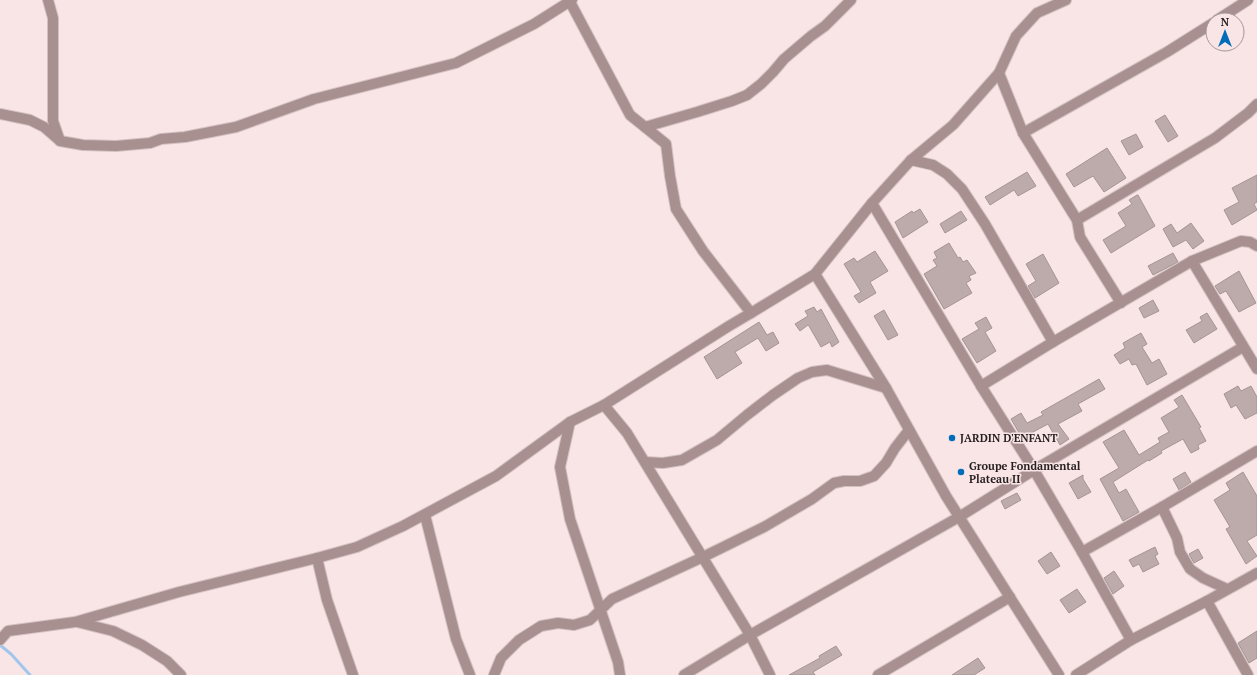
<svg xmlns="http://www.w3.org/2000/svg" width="1257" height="675" font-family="'PT Serif',serif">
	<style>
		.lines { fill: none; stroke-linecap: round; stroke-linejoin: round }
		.stream { stroke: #a1c6ec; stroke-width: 3 }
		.building { fill: #bdabab; stroke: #a69495 }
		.street-casing { stroke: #d3c1c2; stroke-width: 12 }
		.street { stroke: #a88f90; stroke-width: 10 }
		.poi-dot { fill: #016cb8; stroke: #f9e5e6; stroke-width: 1.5 }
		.labels { text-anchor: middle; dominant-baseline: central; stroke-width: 3; stroke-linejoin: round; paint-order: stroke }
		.poi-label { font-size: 11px; font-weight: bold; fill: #261f20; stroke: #f9e5e6; text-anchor: start }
	</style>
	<rect width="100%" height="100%" fill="#f9e5e6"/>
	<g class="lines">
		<!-- stream -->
		<polyline class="stream" points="0,645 11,654 30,675"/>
	</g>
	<!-- building -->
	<g class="building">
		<polygon points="1165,115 1178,136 1168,142 1155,121"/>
		<polygon points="1136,134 1143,147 1129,155 1121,141"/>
		<polygon points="1107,148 1126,178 1104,192 1093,176 1074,187 1066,174"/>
		<polygon points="1027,172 1036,186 1018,196 1014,190 990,205 985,197"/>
		<polygon points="1257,175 1257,202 1254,204 1257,210 1232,225 1224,210 1239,202 1232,188"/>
		<polygon points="1137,195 1138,195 1155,226 1111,253 1103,240 1126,226 1118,213 1132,204 1129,200"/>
		<polygon points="920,209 928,222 903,238 895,222 912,211 913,213"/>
		<polygon points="961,211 967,220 945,233 940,224"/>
		<polygon points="1191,223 1204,241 1193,249 1186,240 1173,247 1163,229 1171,224 1177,233"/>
		<polygon points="949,243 958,258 960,257 963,262 967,260 976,273 969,276 971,280 966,283 972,293 944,309 924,274 937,266 933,260 937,258 934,252"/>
		<polygon points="875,251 888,271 870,282 876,293 859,303 854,296 861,292 844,264 854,258 857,262"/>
		<polygon points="1173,253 1178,262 1153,275 1148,266"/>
		<polygon points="1043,254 1059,283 1035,298 1028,286 1036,281 1026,264"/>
		<polygon points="1239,271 1256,303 1239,312 1226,291 1220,294 1215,286"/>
		<polygon points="1153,300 1159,311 1144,318 1139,308"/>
		<polygon points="814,307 817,312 821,309 839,342 832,347 830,342 821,347 809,326 808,325 800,331 795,324 808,316 805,311"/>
		<polygon points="884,310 898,335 888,340 874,316"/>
		<polygon points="1207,313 1217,329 1194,343 1186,330 1202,321 1200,317"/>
		<polygon points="986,317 992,328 985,332 996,351 977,363 962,339 979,329 975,323"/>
		<polygon points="759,322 767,335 773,332 779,343 766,351 758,338 735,352 742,363 717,379 704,357"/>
		<polygon points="1141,333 1147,344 1142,347 1152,363 1159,359 1167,374 1147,385 1136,364 1132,365 1129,359 1120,364 1114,355 1125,348 1123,343"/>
		<polygon points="1099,379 1105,389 1078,404 1082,411 1058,424 1069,439 1060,445 1048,424 1022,438 1011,419 1021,413 1027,423 1043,415 1041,412"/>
		<polygon points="1238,386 1241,391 1251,386 1257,397 1257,413 1245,419 1236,405 1231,408 1224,394"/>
		<polygon points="1182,395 1201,427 1199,428 1206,441 1198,445 1199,449 1191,453 1183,439 1161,451 1162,453 1149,461 1148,460 1113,482 1119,493 1126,489 1139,512 1123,521 1100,479 1119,468 1103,442 1124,430 1139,455 1160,442 1158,438 1169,432 1161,418 1179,407 1174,400"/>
		<polygon points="1185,472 1191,482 1179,490 1173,479"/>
		<polygon points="1243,472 1257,496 1257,535 1247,541 1257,556 1246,564 1226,529 1230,527 1214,500 1230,490 1226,483"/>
		<polygon points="1083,475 1083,479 1091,492 1078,499 1069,483"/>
		<polygon points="1017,493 1021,500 1005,509 1001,501"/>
		<polygon points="1155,547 1158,554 1155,556 1159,564 1143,572 1139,564 1133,567 1129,560"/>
		<polygon points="1198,549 1203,558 1194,563 1189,554"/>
		<polygon points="1051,552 1060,566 1047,574 1038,561"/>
		<polygon points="1114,571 1124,586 1113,594 1104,578"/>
		<polygon points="1077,589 1086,602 1069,613 1060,600"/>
		<polygon points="1257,631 1257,658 1249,663 1238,643"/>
		<polygon points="836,646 842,655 813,672 815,675 789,675 820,658 819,656"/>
		<polygon points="978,658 985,668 974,675 952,675"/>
	</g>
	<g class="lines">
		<!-- street casing -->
		<g class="street-casing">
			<g id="street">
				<polyline points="48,0 53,18 53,121 60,141 83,145 116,146 150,143 161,139 185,137 236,127 314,99 456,63 534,24 572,0"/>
				<polyline points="569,0 630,115 645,127 697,112 732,101 747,95 761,84 773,72 784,59 811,36 825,26 851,0"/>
				<polyline points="1217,20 1248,0"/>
				<polyline points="999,73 1023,133 1077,220 1080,237 1121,303"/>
				<polyline points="0,114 30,120 44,127 59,140"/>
				<polyline points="645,127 666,144 670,176 676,209 703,251 751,313"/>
				<polyline points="1023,133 1167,52 1213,23"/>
				<polyline points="911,160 933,165 947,174 962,189 985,224 1053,342"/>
				<polyline points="872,203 981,386 1034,470 1082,552 1131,640"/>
				<polyline points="1077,220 1215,138 1248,113 1257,104"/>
				<polyline points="1192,261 1257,369"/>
				<polyline points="815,274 886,388 946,496 1059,675"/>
				<polyline points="981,386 1053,342 1192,261 1241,241 1250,242 1257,246"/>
				<polyline points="604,405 627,433 750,635 770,675"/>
				<polyline points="570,422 560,467 570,519 618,662 620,675"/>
				<polyline points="645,462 663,463 682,460 717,440 747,415 773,395 798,378 812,372 827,370 886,388"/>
				<polyline points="1162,507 1177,538 1180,552 1190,569 1203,578 1227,589"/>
				<polyline points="425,515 456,639 470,675"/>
				<polyline points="1082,552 1162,507 1257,451"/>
				<polyline points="317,558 327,600 353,675"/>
				<polyline points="1207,601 1248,675"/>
				<polyline points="77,622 113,631 142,645 167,661 181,675"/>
				<polyline points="0,640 8,631 75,622 179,592 317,558 357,547 403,526 496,476 570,422 604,405 729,326 751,313 815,274 872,203 911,160 953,125 999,73 1016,36 1037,13 1066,0"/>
				<polyline points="494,675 501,658 519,640 541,626 558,623 574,625 590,620 612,599 703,557 764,527 812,499 834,483 844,481 860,481 874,476 886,463 895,448 909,430"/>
				<polyline points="684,675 750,635 959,517 1034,470 1243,347"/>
				<polyline points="878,675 1010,597"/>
				<polyline points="1076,675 1131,640 1207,601 1257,573"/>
			</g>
		</g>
		<!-- street -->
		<use href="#street" class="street"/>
	</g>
	<!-- markers -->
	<g class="poi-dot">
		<circle cx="952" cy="438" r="4"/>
		<circle cx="961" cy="472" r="4"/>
	</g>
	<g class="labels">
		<!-- poi labels -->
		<g class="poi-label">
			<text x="960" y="438">JARDIN D'ENFANT</text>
			<text x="969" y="466">Groupe Fondamental<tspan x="969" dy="13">Plateau II</tspan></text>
		</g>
	</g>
	<!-- north arrow -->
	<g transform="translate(1225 32)"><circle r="19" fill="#f9e5e6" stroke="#a59697"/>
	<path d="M0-3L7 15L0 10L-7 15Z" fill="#016cb8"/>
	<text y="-6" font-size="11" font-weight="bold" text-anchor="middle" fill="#261f20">N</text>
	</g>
</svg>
